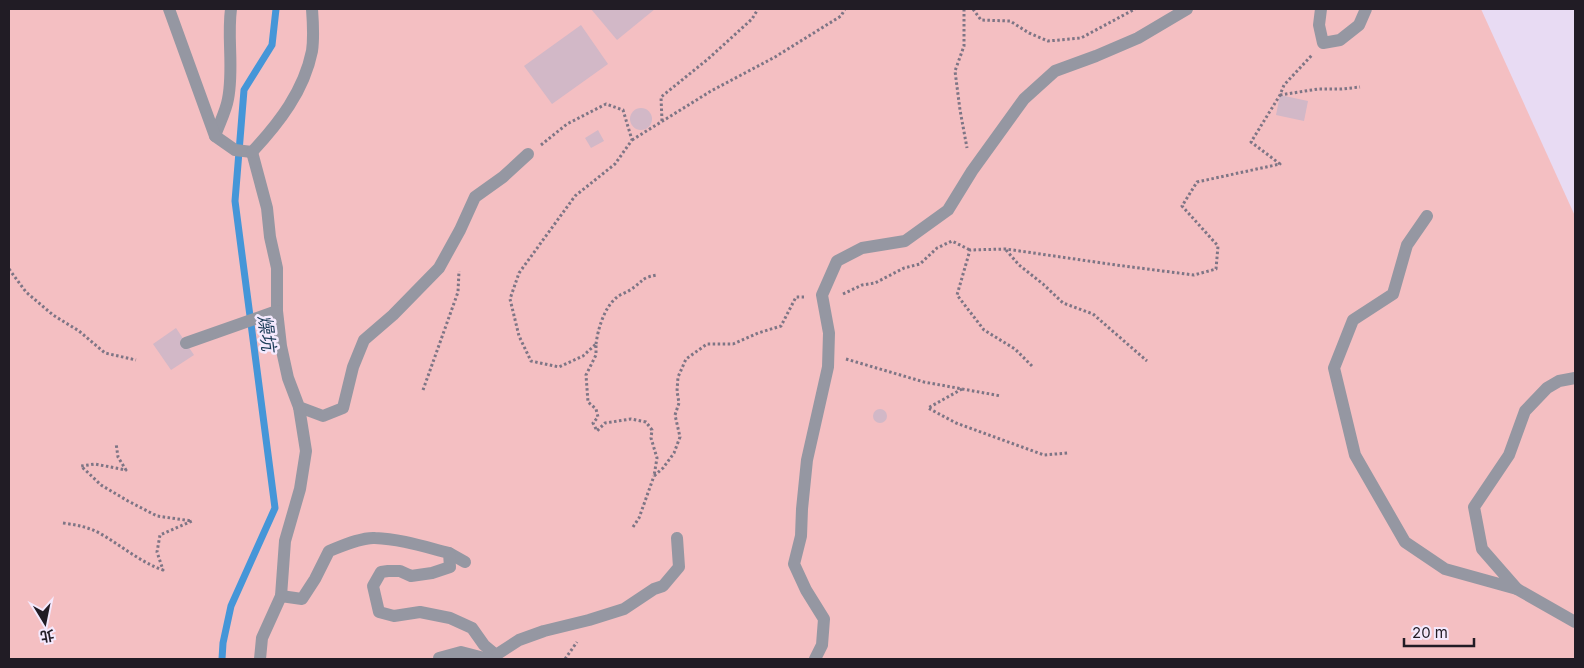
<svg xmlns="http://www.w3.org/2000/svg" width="1584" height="668" font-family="Inter,'Noto Sans TC',sans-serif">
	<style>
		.green { fill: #f4bfc2 }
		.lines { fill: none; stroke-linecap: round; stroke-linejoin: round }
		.stream { stroke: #4596d8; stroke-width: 7 }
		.building { fill: #d2b8c7 }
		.path { stroke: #7e7585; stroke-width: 3; stroke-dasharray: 2.5 2.5; stroke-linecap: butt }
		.service { stroke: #9597a2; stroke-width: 12 }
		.minor { stroke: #9597a2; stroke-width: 12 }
		.labels { text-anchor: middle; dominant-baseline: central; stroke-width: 5; stroke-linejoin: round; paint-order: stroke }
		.water-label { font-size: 18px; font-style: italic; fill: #1b3c58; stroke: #f4e9fd }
	</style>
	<rect width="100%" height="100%" fill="#e8dbf3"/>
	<!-- green -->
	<polygon class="green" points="9,9 1481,9 1575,216 1575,659 9,659"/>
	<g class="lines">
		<!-- stream -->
		<polyline class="stream" points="222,659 223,643 231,606 275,508 235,201 244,90 272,45 276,9"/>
	</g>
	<!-- building -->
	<g class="building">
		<polygon points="591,9 655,9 617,40"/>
		<polygon points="581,25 608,64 552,104 524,66"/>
		<polygon points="1280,95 1308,101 1304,121 1276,115"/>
		<circle cx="641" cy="119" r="11"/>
		<polygon points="598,130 604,141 591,148 585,138"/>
		<polygon points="176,328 194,355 171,370 153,344"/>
		<circle cx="880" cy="416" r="7"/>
	</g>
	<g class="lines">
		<!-- path -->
		<g class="path">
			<polyline points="964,9 964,46 955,71 960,110 967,148"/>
			<polyline points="973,9 981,20 1010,21 1029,33 1048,41 1081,38 1135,9"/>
			<polyline points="1280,95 1318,89 1342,89 1360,87"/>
			<polyline points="662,121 661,97 708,59 752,19 758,9"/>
			<polyline points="632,140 711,91 775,57 841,16 845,9"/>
			<polyline points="541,145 567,124 606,104 623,110 632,140 615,164 575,196 519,273 510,299 519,336 531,361 559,367 583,356 596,344 596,355 586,375 588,402 596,409 598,417 593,423 597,431 605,423 631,419 646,422 652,430 651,438 657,458 654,476 663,468 674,453 680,437 675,415 679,403 677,391 678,377 686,359 707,344 733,344 758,333 781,326 796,297 804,297"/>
			<polyline points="1006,250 1019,265 1043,284 1063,303 1093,314 1147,361"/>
			<polyline points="9,269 26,292 53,315 79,331 105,353 136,360"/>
			<polyline points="843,294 862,285 875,283 904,268 920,264 937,248 952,241 970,250"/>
			<path d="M596,344C598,329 604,308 616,298C620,294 626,293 630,290C644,281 640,278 657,275"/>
			<polyline points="846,359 924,382 1001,396"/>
			<polyline points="1032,366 1015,349 984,330 957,295 970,250 1006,249 1116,265 1194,275 1216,269 1218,246 1182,206 1197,182 1280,164 1251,142 1280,95 1284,85 1312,55"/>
			<polyline points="962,389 928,408 956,423 1044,455 1068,453"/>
			<polyline points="423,390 458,292 459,271"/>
			<path d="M63,523C77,525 89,527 101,534C122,546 140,562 163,570L157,552L160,535L192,521L157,516L128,501L101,485L81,466L95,464L126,470L118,457L116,443"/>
			<polyline points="633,527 639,518 654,476"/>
			<polyline points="565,659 577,642"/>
		</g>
		<!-- service -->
		<g class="service">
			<path d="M215,136C219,124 226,111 228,99C234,69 227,38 231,9"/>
			<polyline points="1517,589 1575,622"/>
		</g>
		<!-- minor -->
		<g class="minor">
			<polyline points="169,9 215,136 235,150 252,152"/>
			<polyline points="1321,9 1319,25 1323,43 1340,40 1359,25 1366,9"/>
			<polyline points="252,152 267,208 270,237 277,268 277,311 281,346 288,378 299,407 323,416 343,408 353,367 364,340 393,315 439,268 460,230 475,197 503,177 528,154"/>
			<path d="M252,152C279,123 304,91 312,51C314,37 313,22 312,9"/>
			<polyline points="1427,216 1407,245 1393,294 1353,320 1334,368 1355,455 1405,542 1445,569 1517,589 1482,549 1474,507 1509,455 1525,411 1547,388 1559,381 1575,378"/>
			<polyline points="186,343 277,311"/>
			<polyline points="449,553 465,562"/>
			<path d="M281,596L302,599L315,579L329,551C342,546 362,537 375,538C400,539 425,547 449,553L450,567L432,573L411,576L400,571H388L381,572L373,586L379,612L394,616L420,612L450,618L472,628L484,645L496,655L489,659"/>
			<polyline points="496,655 519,640 544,631 589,620 624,609 654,589 663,586 679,567 677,538"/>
			<polyline points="439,658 461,652 488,659"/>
			<polyline points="260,659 262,638 281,596 285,541 300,489 306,451 299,407"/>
			<polyline points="815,659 822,645 824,619 806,590 794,564 801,536 802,509 807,460 828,367 829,333 822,295 837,261 862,248 905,241 948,210 972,171 1024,99 1055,71 1096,56 1138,38 1187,9"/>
		</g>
	</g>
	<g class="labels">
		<!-- water labels -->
		<g class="water-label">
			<text transform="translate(267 333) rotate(83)">燥坑</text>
		</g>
	</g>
	<!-- border -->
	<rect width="1584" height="668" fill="none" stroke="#211c25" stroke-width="20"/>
	<!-- north arrow -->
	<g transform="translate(45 623) rotate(170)" stroke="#f4e9fd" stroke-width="4" paint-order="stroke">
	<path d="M0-4L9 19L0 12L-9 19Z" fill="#211c25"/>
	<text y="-8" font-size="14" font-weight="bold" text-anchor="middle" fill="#211c25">北</text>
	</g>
	<!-- scale -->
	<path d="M1404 638v8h70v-8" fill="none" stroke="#211c25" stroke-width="2.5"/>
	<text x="1412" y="638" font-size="15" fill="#211c25" stroke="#f4e9fd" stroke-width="4" paint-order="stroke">20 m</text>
</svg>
